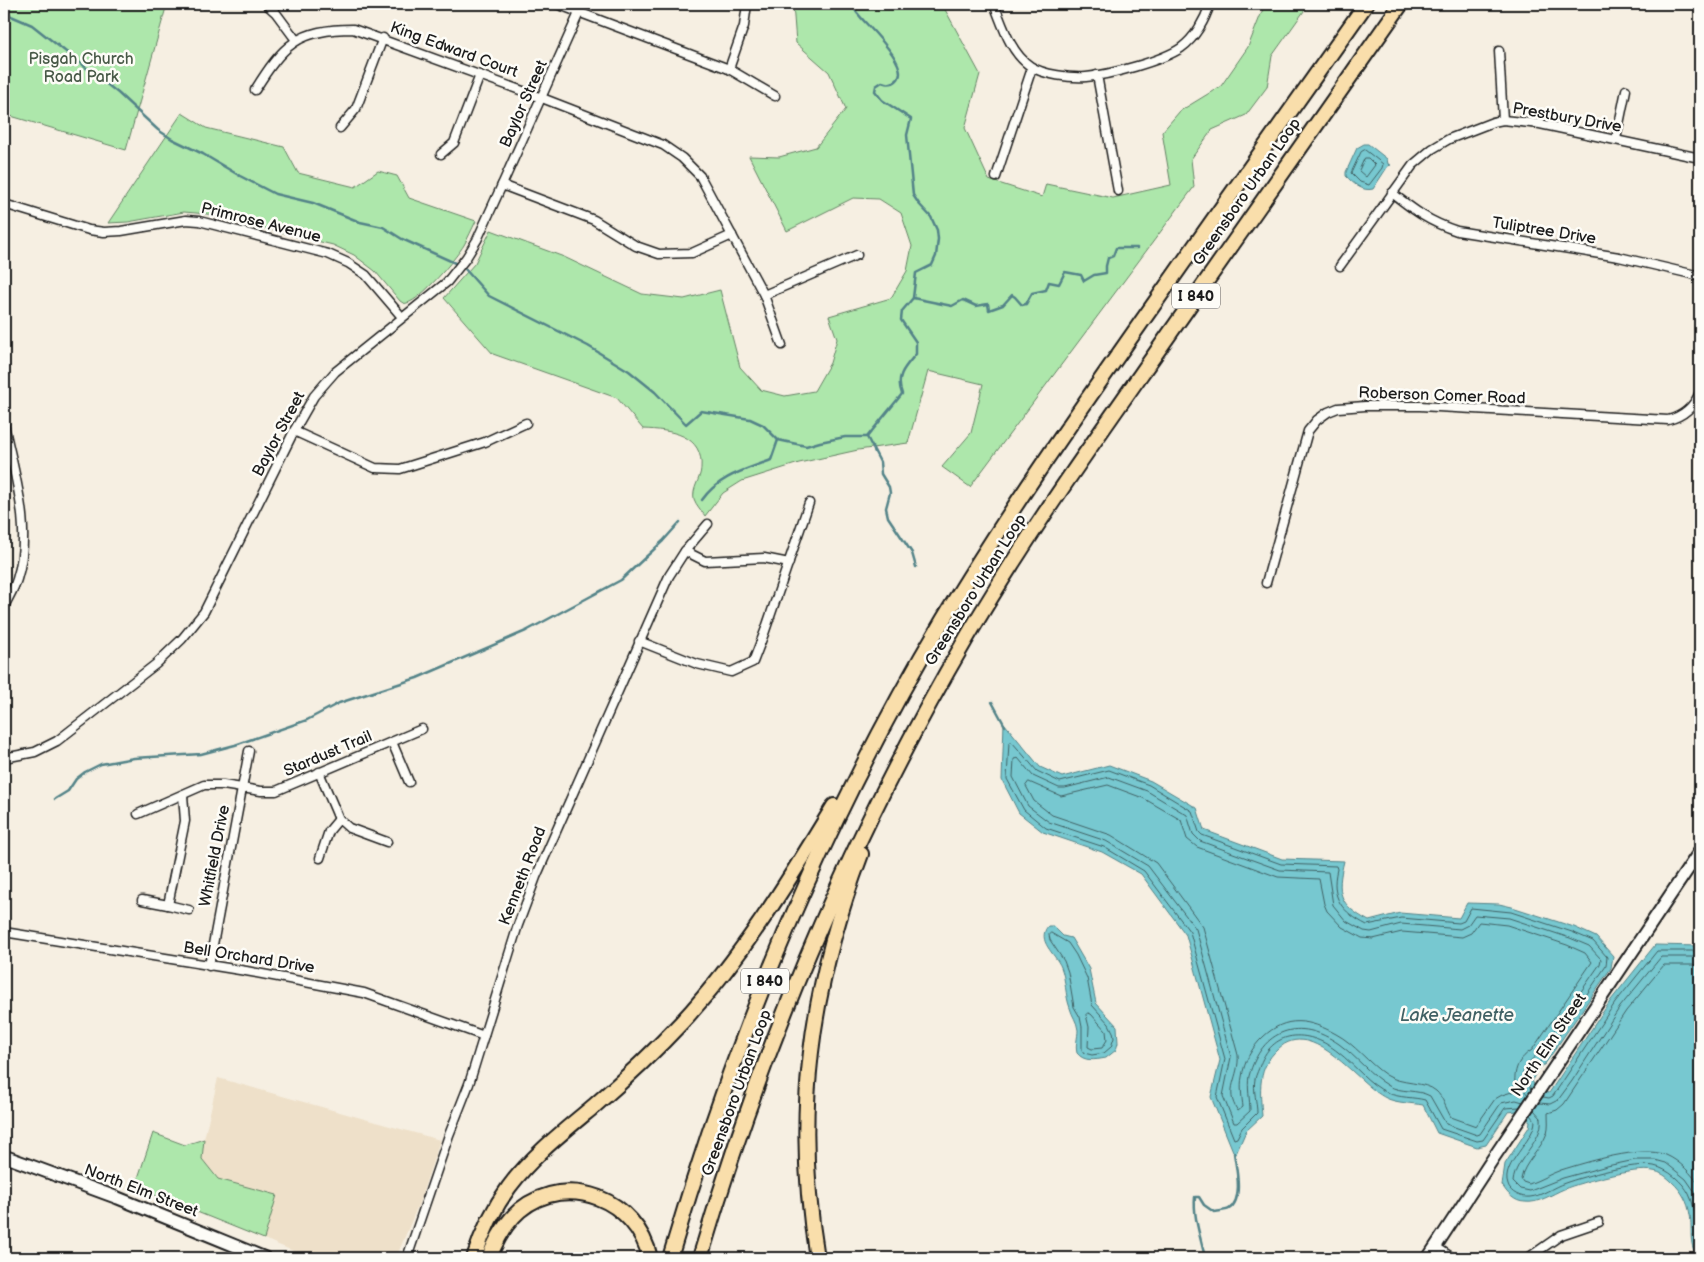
<svg xmlns="http://www.w3.org/2000/svg" width="1704" height="1262" font-family="'Balsamiq Sans',sans-serif">
	<style>
		.built { fill: #eee0c9 }
		.green { fill: #ade7ab; stroke: #648264 }
		.water { fill: #77c8d0; stroke: #538388 }
		.lines { fill: none; stroke-linecap: round; stroke-linejoin: round }
		.shore { stroke: #406164; stroke-width: 1 }
		.stream { stroke: #538388; stroke-width: 2.5 }
		.minor-casing { stroke: #1c1c1c; stroke-width: 11 }
		.secondary-casing { stroke: #1c1c1c; stroke-width: 15 }
		.motorway-casing { stroke: #1c1c1c; stroke-width: 18 }
		.minor { stroke: #fdfcf7; stroke-width: 8 }
		.secondary { stroke: #fdfcf7; stroke-width: 11 }
		.motorway { stroke: #f9deab; stroke-width: 14 }
		.labels { text-anchor: middle; dominant-baseline: central; stroke-width: 5; stroke-linejoin: round; paint-order: stroke }
		.shield { fill: #fdfcf7; stroke: #605f5e; stroke-width: 1 }
		.shield-label { font-size: 15px; font-weight: bold; fill: #1c1c1c }
		.street-label { font-size: 16px; fill: #1c1c1c; stroke: #fdfcf7 }
		.park-label { font-size: 16px; fill: #485947; stroke: #fdfcf7 }
		.water-label { font-size: 18px; font-style: italic; fill: #406164; stroke: #fdfcf7 }
	</style>
	<rect width="100%" height="100%" fill="#f6efe2"/>
	<filter id="ink" filterUnits="userSpaceOnUse"><feTurbulence type="fractalNoise" baseFrequency=".02" numOctaves="2"/><feDisplacementMap in="SourceGraphic" scale="10" xChannelSelector="R" yChannelSelector="G"/><feConvolveMatrix kernelMatrix="1 2 1 2 8 2 1 2 1" color-interpolation-filters="sRGB"/></filter>
	<g filter="url(#ink)">
		<!-- built -->
		<polygon class="built" points="218,1078 440,1140 419,1203 396,1258 310,1258 264,1239 277,1195 218,1179 202,1159 204,1139"/>
		<!-- green -->
		<g class="green">
			<polygon points="4,4 167,4 126,150 4,114"/>
			<path d="M793,4H942L980,74L965,128L989,180L1042,197L1046,184L1113,198L1171,185L1162,132L1180,111L1221,86L1248,47L1265,4H1309L1272,56L1267,87L1246,115L1212,130L1191,159L1194,187L970,487L942,467L971,433L983,384L928,371L908,443L858,450L799,463L742,481L723,493L705,516C702,511 696,505 694,499C692,488 700,480 701,469C704,434 670,430 643,429L617,398L493,354L444,298L475,263L491,230L564,257L642,294L684,299L720,290L740,367L761,390L785,396L814,391L830,363L837,339L829,316L891,298L907,271L912,246L901,213L879,199L853,198L787,231L749,156L779,157L816,147L846,109L829,72L796,43Z"/>
			<path d="M182,113L206,128L284,147L298,173L355,187L378,171L397,176L409,198L476,221C472,229 468,238 464,245C456,258 421,300 407,303C404,304 403,303 400,301L375,271L354,255L333,245L207,214L184,212L128,222L108,223Z"/>
			<polygon points="153,1133 185,1145 204,1139 202,1159 218,1179 277,1195 264,1239 135,1187"/>
		</g>
		<!-- water -->
		<g class="water">
			<path d="M1364,144H1368L1387,159L1388,164L1391,165L1388,166L1373,189C1362,192 1353,183 1346,176V172L1357,148Z"/>
			<path d="M1004,723L1040,767L1062,777L1109,765L1151,781L1197,808L1204,830L1282,859L1344,861C1336,893 1339,905 1369,921L1400,913L1459,918L1467,903L1499,904L1512,907L1574,927L1596,937L1613,956L1611,968L1545,1064L1538,1069L1532,1080C1535,1089 1540,1092 1549,1093L1611,1000L1655,945L1700,946V1257C1687,1248 1693,1229 1690,1215C1688,1202 1682,1191 1672,1182C1667,1177 1661,1172 1653,1171C1635,1167 1582,1182 1564,1189C1552,1194 1538,1204 1525,1202C1514,1202 1507,1193 1502,1185L1505,1164L1529,1127L1530,1121L1517,1111L1508,1112L1486,1145L1477,1147L1437,1133L1423,1105C1412,1103 1396,1103 1386,1098C1357,1084 1313,1016 1278,1049C1257,1068 1260,1090 1262,1116L1246,1131L1235,1156L1211,1097L1220,1060L1186,935L1141,874L1102,852L1043,832L1019,813L1002,780Z"/>
			<path d="M1048,926H1053L1063,936L1071,938L1074,943L1089,969L1096,1003L1117,1026L1118,1043L1116,1050L1106,1058C1095,1060 1084,1062 1077,1053C1075,1045 1078,1037 1078,1030C1077,1021 1072,1016 1070,1008C1065,995 1066,980 1061,967C1055,953 1036,941 1048,926Z"/>
		</g>
		<g class="lines">
			<!-- shore -->
			<g class="shore">
				<polygon points="1365,150 1383,164 1382,168 1369,185 1360,182 1351,173 1361,152"/>
				<polygon points="1365,158 1368,158 1375,165 1366,177 1359,171"/>
				<path d="M1029,782L1061,796L1108,785L1143,798L1181,820L1187,839L1197,847L1278,877L1319,879L1324,904L1327,911L1342,927L1362,938L1373,939L1402,932L1462,937L1471,933L1479,922L1507,925L1567,945L1585,953L1592,962L1532,1050C1515,1061 1514,1073 1515,1091L1502,1095L1495,1099L1476,1126L1451,1117C1446,1109 1443,1097 1436,1091C1425,1081 1401,1085 1386,1075C1368,1063 1355,1044 1336,1034C1309,1019 1286,1015 1263,1037C1252,1047 1244,1062 1242,1077C1240,1086 1242,1098 1243,1107L1238,1111C1223,1090 1240,1077 1238,1055L1203,927L1156,863L1111,835L1052,815L1034,801L1026,786Z"/>
				<polygon points="1051,933 1068,943 1076,955 1087,978 1092,1005 1109,1024 1113,1032 1114,1038 1111,1047 1104,1053 1092,1055 1084,1053 1082,1050 1082,1027 1080,1017 1074,1007 1068,972 1064,961 1050,940 1049,935"/>
				<path d="M1700,965H1664L1626,1011L1564,1104L1557,1110L1548,1113C1548,1120 1549,1126 1547,1133C1541,1150 1524,1162 1521,1179L1523,1182L1529,1184C1540,1180 1550,1174 1561,1170C1587,1162 1641,1145 1666,1155C1680,1161 1692,1174 1700,1186"/>
				<polygon points="1088,1013 1091,1014 1106,1031 1107,1040 1102,1048 1092,1049 1088,1047 1089,1027 1086,1015"/>
				<polyline points="1543,1097 1549,1098 1553,1096 1615,1003 1657,951 1700,951"/>
				<path d="M1523,1102L1516,1100L1501,1103L1480,1134L1477,1135L1446,1124L1430,1096C1417,1089 1401,1093 1389,1086C1370,1075 1357,1057 1339,1044C1299,1016 1262,1029 1249,1076C1247,1087 1250,1100 1250,1111L1237,1123H1234L1223,1096L1231,1057L1196,929L1148,866L1106,841L1049,822L1028,806L1013,777L1014,759L1018,758L1033,776L1059,788H1065L1109,777L1147,791L1187,815L1193,834L1200,841L1280,870L1328,872L1333,905L1346,921L1364,931L1371,932L1401,924L1460,929L1468,925L1475,915L1509,918L1570,938L1589,946L1601,959L1600,964L1537,1055C1524,1065 1515,1081 1528,1095"/>
				<polyline points="1539,1103 1550,1104 1558,1100 1572,1081 1620,1007 1661,957 1700,957"/>
				<path d="M1520,1107L1505,1108L1483,1140L1477,1141L1441,1129L1425,1100C1414,1097 1399,1098 1388,1093C1368,1084 1355,1065 1338,1052C1311,1030 1274,1027 1260,1065C1259,1069 1256,1074 1255,1079C1253,1090 1257,1103 1257,1113L1242,1128L1237,1138L1234,1139L1217,1097L1225,1059L1190,932L1144,871L1104,847L1046,828L1024,810L1007,779L1009,742H1012L1037,771L1060,782L1109,770L1149,785L1192,811L1199,832L1202,835L1281,864L1336,866L1337,869C1330,898 1342,912 1367,925L1401,918L1459,923L1464,921L1471,908L1511,912L1572,932L1593,941L1607,957L1606,966L1542,1060L1534,1066L1527,1079L1531,1090"/>
				<path d="M1534,1110L1541,1118C1544,1141 1515,1158 1513,1182L1520,1189L1530,1191L1563,1178L1607,1166L1635,1160H1655L1666,1163L1686,1179L1695,1192L1700,1208"/>
				<path d="M1531,1115L1535,1120C1535,1141 1500,1164 1508,1185C1510,1193 1522,1198 1530,1197C1542,1196 1553,1187 1565,1183C1585,1176 1634,1162 1654,1166C1668,1169 1683,1182 1689,1194C1697,1210 1696,1230 1697,1247L1700,1251"/>
			</g>
			<!-- stream -->
			<g class="stream">
				<polyline points="4,13 32,25 118,93 158,130 172,139 203,154 240,176 275,194 313,203 360,222 383,227 402,239 455,263"/>
				<path d="M465,269L489,296L588,346L629,371L655,392L686,424L701,411L750,419L763,425L778,440L806,446L820,442L845,437H867L902,394C895,376 905,367 916,354V342L901,320L902,311L913,298L916,273L932,265L936,256L938,239L937,230L931,217L919,204L913,195L907,135L911,119L882,100L875,91L876,86L882,82C887,84 893,84 897,80C912,66 866,25 858,14C855,11 854,7 853,4"/>
				<polyline points="913,298 952,306 963,300 976,306 988,304 989,310 1003,305 1012,295 1015,297 1022,305 1026,304 1032,293 1046,290 1049,282 1059,284 1065,272 1081,275 1084,281 1094,275 1106,273 1106,266 1108,258 1113,256 1116,248 1137,248"/>
				<polyline points="867,437 880,462 881,474 889,487 890,493 886,508 888,517 912,553 916,567"/>
				<path d="M702,500C719,476 745,470 771,460L778,440"/>
				<polyline points="992,702 1005,726"/>
				<polyline points="55,799 68,791 76,779 85,772 101,764 134,758 201,754 235,745 307,720 339,703 417,678 526,631 621,580 663,541 680,522"/>
				<path d="M1205,1258C1201,1238 1193,1217 1195,1197H1199L1204,1205L1214,1212C1218,1211 1226,1211 1229,1209C1244,1200 1236,1167 1234,1153"/>
			</g>
			<!-- minor casing -->
			<g class="minor-casing">
				<g id="minor">
					<polyline points="266,4 276,13 296,40"/>
					<polyline points="557,4 729,69 775,96"/>
					<path d="M994,4C1003,26 1010,52 1030,66C1043,75 1071,78 1086,77C1109,75 1162,61 1181,48C1195,38 1205,20 1210,4"/>
					<polyline points="1499,51 1503,120"/>
					<polyline points="729,69 744,26 747,4"/>
					<polyline points="1097,75 1118,191"/>
					<path d="M255,90C283,45 298,29 353,29L542,98L663,145L682,158L700,176L764,295L782,345"/>
					<polyline points="340,128 356,109 383,38"/>
					<polyline points="1616,139 1626,90"/>
					<polyline points="441,154 454,143 480,75"/>
					<polyline points="996,177 1032,68"/>
					<polyline points="502,185 594,220 636,246 659,254 692,253 732,235"/>
					<path d="M1392,193C1415,211 1429,222 1457,231L1619,257L1700,276"/>
					<polyline points="4,204 89,230 104,232 121,231 186,220 199,221 328,254 348,263 366,275 402,317"/>
					<polyline points="1340,266 1413,165 1432,149 1449,139 1493,122 1503,120 1540,124 1700,158"/>
					<polyline points="764,295 857,255"/>
					<path d="M4,424C14,474 33,529 17,579C14,589 8,598 4,607"/>
					<polyline points="294,431 375,468 400,469 485,442 526,423"/>
					<polyline points="685,551 705,561 764,558 789,563"/>
					<path d="M1266,583L1308,431L1317,420L1328,412L1338,408L1365,406H1420L1668,420C1684,416 1694,407 1700,392"/>
					<polyline points="639,641 697,664 731,672 753,662 765,631 809,503"/>
					<polyline points="392,742 409,782"/>
					<polyline points="4,758 35,752 57,741 156,664 182,639 204,612 294,431 314,396 335,372 447,282 466,258 477,240 502,185 583,4"/>
					<polyline points="319,772 339,819 349,828 387,842"/>
					<polyline points="138,814 204,785 223,785 261,791 276,791 422,729"/>
					<polyline points="320,858 329,831 339,819"/>
					<polyline points="142,900 168,905 185,821 183,795"/>
					<polyline points="168,905 189,910"/>
					<polyline points="4,932 246,971 364,993 484,1036"/>
					<polyline points="209,966 249,751"/>
					<polyline points="1436,1247 1453,1258"/>
					<polyline points="407,1258 449,1135 469,1084 518,925 536,877 669,576 685,551 708,524"/>
					<polyline points="1528,1258 1561,1235 1599,1222"/>
				</g>
			</g>
			<!-- secondary casing -->
			<g class="secondary-casing">
				<g id="secondary">
					<polyline points="4,1156 118,1198 265,1258"/>
					<polyline points="1428,1258 1492,1160 1700,851"/>
				</g>
			</g>
			<!-- motorway casing -->
			<g class="motorway-casing">
				<g id="motorway">
					<path d="M474,1258C482,1233 493,1209 509,1187C532,1156 564,1131 594,1106C624,1080 654,1052 682,1022C742,957 788,882 834,806"/>
					<path d="M489,1258C496,1240 505,1223 520,1210C568,1171 637,1200 650,1258"/>
					<path d="M670,1258C735,1035 824,820 943,620C1004,518 1072,421 1140,324C1215,217 1290,111 1366,4"/>
					<path d="M700,1258C764,1042 852,834 966,639C1026,536 1095,440 1163,343C1242,230 1322,117 1401,4"/>
					<path d="M817,1258C793,1115 810,989 861,854"/>
				</g>
			</g>
			<!-- minor -->
			<use href="#minor" class="minor"/>
			<!-- secondary -->
			<use href="#secondary" class="secondary"/>
			<!-- motorway -->
			<use href="#motorway" class="motorway"/>
		</g>
	</g>
	<g class="labels">
		<!-- shield labels -->
		<g class="shield">
			<rect x="1172" y="283.5" width="48" height="25" rx="4"/>
			<rect x="741" y="968.5" width="48" height="25" rx="4"/>
		</g>
		<g class="shield-label">
			<text x="1196" y="296">I 840</text>
			<text x="765" y="981">I 840</text>
		</g>
		<!-- street labels -->
		<g class="street-label">
			<text transform="translate(454 50) rotate(20)">King Edward Court</text>
			<text transform="translate(524 104) rotate(-66)">Baylor Street</text>
			<text transform="translate(1567 118) rotate(10)">Prestbury Drive</text>
			<text transform="translate(1247 192) rotate(-55)">Greensboro Urban Loop</text>
			<text transform="translate(261 223) rotate(14)">Primrose Avenue</text>
			<text transform="translate(1544 231) rotate(9)">Tuliptree Drive</text>
			<text transform="translate(1442 396) rotate(2)">Roberson Comer Road</text>
			<text transform="translate(279 434) rotate(-62)">Baylor Street</text>
			<text transform="translate(976 590) rotate(-58)">Greensboro Urban Loop</text>
			<text transform="translate(328 754) rotate(-23)">Stardust Trail</text>
			<text transform="translate(215 856) rotate(-79)">Whitfield Drive</text>
			<text transform="translate(523 876) rotate(-69)">Kenneth Road</text>
			<text transform="translate(249 958) rotate(9)">Bell Orchard Drive</text>
			<text transform="translate(1549 1045) rotate(-56)">North Elm Street</text>
			<text transform="translate(737 1093) rotate(-70)">Greensboro Urban Loop</text>
			<text transform="translate(141 1191) rotate(21)">North Elm Street</text>
		</g>
		<!-- park labels -->
		<g class="park-label">
			<text x="81" y="59">Pisgah Church<tspan x="81" dy="18">Road Park</tspan></text>
		</g>
		<!-- water labels -->
		<g class="water-label">
			<text x="1457" y="1015">Lake Jeanette</text>
		</g>
	</g>
	<!-- margin -->
	<rect width="1704" height="1262" fill="none" stroke="#fdfcf7" stroke-width="20"/>
	<rect x="10" y="10" width="1684" height="1242" fill="none" stroke="#1c1c1c" stroke-width="2" filter="url(#ink)"/>
</svg>
